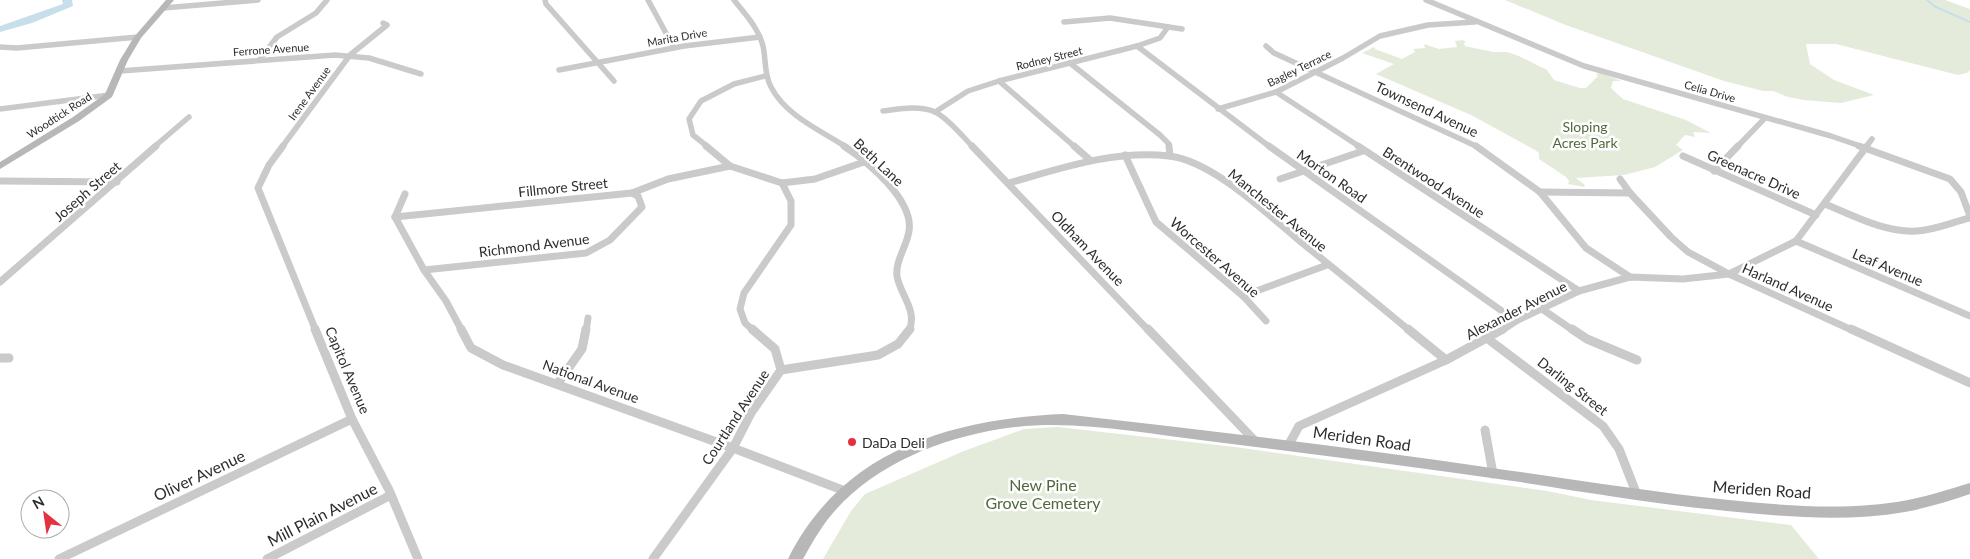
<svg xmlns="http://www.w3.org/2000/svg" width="1970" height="559" font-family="Lato,sans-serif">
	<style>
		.green { fill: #e4ebdb }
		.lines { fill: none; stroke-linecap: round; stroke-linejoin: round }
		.stream { stroke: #c7deeb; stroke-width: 2 }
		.river { fill: #c7deeb; fill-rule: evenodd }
		.street-far2 { stroke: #cacaca; stroke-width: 5.5 }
		.street-far1 { stroke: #cacaca; stroke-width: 7 }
		.street { stroke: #cacaca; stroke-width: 9 }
		.secondary { fill: #b7b7b7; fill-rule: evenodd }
		.poi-dot { fill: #e33142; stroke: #fff; stroke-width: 2 }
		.labels { text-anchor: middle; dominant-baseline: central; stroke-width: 5; stroke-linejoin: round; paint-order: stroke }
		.far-street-label { font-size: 11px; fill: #2d2d2d; stroke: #fff }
		.street-label { font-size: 14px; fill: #2d2d2d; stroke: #fff }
		.park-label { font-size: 14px; fill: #51683b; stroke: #fff }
		.poi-label { font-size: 14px; fill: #2d2d2d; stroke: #fff; text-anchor: start }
		.near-street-label { font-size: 16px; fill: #2d2d2d; stroke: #fff }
		.near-park-label { font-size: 16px; fill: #51683b; stroke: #fff }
	</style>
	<rect width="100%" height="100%" fill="#fff"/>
	<!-- green -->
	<g class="green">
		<polygon points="1505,0 1945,0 1970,9 1970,70 1967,73 1958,75 1836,44 1806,44 1810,64 1834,80 1874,95 1841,103 1804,100 1788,97 1773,91 1763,91 1724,81 1563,24"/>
		<polygon points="1463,40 1466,42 1464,43 1465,46 1493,52 1507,52 1519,56 1547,70 1554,80 1580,88 1586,88 1598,76 1596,74 1601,73 1621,81 1613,81 1611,88 1623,99 1686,120 1711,133 1693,132 1695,137 1685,135 1676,145 1683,150 1655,167 1624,175 1576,178 1585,185 1584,187 1568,184 1569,181 1566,177 1539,159 1539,153 1535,150 1471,115 1376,74 1394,64 1362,53 1374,47 1375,49 1402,59 1415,52 1413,49 1425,48 1424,44 1439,49 1457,47 1455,41"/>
		<polygon points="1058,427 1235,447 1547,491 1591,500 1791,525 1819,559 823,559 851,511 865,494 964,451 1024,429"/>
	</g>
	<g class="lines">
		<!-- stream -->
		<polyline class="stream" points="1927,0 1934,6 1970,22"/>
		<!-- river -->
		<polygon class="river" points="62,0 72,0 73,6 32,23 0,32 0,26 63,4"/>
		<!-- street-far2 -->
		<g class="street-far2">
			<polyline points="545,0 546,4 614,81"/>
			<polyline points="648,0 673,46"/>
			<path d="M734,0C745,14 758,27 763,46C766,59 764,74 771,87C786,116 820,130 846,147"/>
			<polyline points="1426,0 1584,66 1831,136 1863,147"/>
			<polyline points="163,8 258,0"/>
			<polyline points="1064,22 1110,18 1182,29"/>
			<polyline points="1137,46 1270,147"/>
			<polyline points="1266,46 1274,53 1478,147"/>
			<polyline points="0,47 17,48 138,37"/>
			<polyline points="260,59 277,37 316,13 327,0"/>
			<polyline points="1070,63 1160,135 1169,144 1169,147"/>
			<polyline points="559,70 684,46 760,37"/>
			<polyline points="120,71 335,55 369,58 421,74"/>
			<polyline points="999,81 1075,147"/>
			<polyline points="1276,92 1360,147"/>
			<polyline points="0,109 109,95"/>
			<polyline points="1218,109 1276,92 1343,58 1380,36 1428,25 1475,22"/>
			<path d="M883,111C899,109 919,105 935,112C948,118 963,137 973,147"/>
			<polyline points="935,112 968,91 999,81 1137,46 1160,38 1168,27"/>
			<polyline points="154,147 189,117"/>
			<polyline points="282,147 350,55 387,25 383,23"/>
			<polyline points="708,147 693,135 689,119 701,101 734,84 765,76"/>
			<polyline points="1737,147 1765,118"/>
			<polyline points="1866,147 1872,139"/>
		</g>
		<!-- street-far1 -->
		<g class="street-far1">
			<polyline points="283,146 269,165 258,188 316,331"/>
			<polyline points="706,146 730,166 782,183 791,201 791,225 744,293 740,309 745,323 754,331"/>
			<path d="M844,146C868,162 914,200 909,231C907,246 895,261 897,276C900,295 918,310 909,331"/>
			<polyline points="972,146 1149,331"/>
			<polyline points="1074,146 1090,160"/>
			<polyline points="1169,146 1170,156"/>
			<polyline points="1269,146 1516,321"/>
			<polyline points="1358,146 1579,291"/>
			<polyline points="1476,146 1540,192 1586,248 1630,277"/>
			<polyline points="1859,146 1950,179 1961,192 1970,216"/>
			<polyline points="1125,155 1156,222 1243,296 1266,321"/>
			<polyline points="1683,156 1816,215"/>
			<polyline points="1714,171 1738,146"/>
			<polyline points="1280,179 1363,151"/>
			<polyline points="1620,179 1630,193 1671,237 1688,252 1729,274 1854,331"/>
			<polyline points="0,181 117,182"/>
			<polyline points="782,183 815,179 864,162"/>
			<path d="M1009,183C1062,168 1113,150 1169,156C1213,161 1267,214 1301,242C1337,271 1374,301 1410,331"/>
			<polyline points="1540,192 1630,193"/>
			<path d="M1825,204C1854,216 1886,233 1917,231C1935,230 1953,222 1970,218"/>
			<polyline points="395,217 424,270 446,301 462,331"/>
			<polyline points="395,217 632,193 668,179 730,166"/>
			<polyline points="395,217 405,194"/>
			<polyline points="1796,241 1970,316"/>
			<polyline points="424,270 586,253 610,240 642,207 638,196 632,193"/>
			<polyline points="0,282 156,146"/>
			<polyline points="1243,296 1327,265"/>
			<polyline points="1542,309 1574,331"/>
			<polyline points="586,331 588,318"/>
			<polyline points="1501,331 1516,321 1579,291 1630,277 1683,279 1729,274 1796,241 1867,146"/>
		</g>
		<!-- street -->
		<g class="street">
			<polyline points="315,329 352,419 389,490 418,559"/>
			<polyline points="461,329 471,348 503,365 733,448 845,491"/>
			<polyline points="752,329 775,349 781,370"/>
			<polyline points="1148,329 1256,442"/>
			<polyline points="1408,329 1446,360"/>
			<polyline points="1572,329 1587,339 1637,360"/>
			<polyline points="1851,329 1970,383"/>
			<polyline points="1488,339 1603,426 1619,449 1637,495"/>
			<polyline points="0,358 9,358"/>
			<polyline points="781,370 878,355 898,344 910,329"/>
			<polyline points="558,383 582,349 586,329"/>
			<polyline points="1485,430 1493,474"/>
			<polyline points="1288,446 1299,426 1446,360 1503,329"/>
			<polyline points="59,559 352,419"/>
			<polyline points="267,559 391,495"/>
			<polyline points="653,559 733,448 751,413 781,370"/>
		</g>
		<!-- secondary -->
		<g class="secondary">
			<polygon points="166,0 174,0 141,38 128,60 112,97 79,121 0,169 0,162 73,117 105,94 120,60 134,37"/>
			<path d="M1063,414C1206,430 1349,447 1492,468C1571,479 1650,492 1729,500C1788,506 1849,511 1908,500C1929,496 1949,489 1970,483V494C1949,501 1927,508 1905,512C1846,522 1786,517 1727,511C1658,504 1589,493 1520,482C1416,467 1312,454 1208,441C1140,433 1069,418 1000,429C939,439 874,465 833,513C821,527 812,543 803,559H788C841,451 950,419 1063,414Z"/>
		</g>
	</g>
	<!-- markers -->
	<circle class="poi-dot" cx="852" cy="442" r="5"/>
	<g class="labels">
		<!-- far-street labels -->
		<g class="far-street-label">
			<text transform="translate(677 37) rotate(-10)">Marita Drive</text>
			<text transform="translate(271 49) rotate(-4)">Ferrone Avenue</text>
			<text transform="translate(1049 58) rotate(-14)">Rodney Street</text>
			<text transform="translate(1299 68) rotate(-26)">Bagley Terrace</text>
			<text transform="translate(1710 91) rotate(16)">Celia Drive</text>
			<text transform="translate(309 93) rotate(-54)">Irene Avenue</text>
			<text transform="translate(59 115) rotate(-33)">Woodtick Road</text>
		</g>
		<!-- street labels -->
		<g class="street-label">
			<text transform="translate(1427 109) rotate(25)">Townsend Avenue</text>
			<text transform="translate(879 162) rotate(43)">Beth Lane</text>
			<text transform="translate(1754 174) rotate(24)">Greenacre Drive</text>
			<text transform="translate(1332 176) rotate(35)">Morton Road</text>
			<text transform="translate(1434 182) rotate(33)">Brentwood Avenue</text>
			<text transform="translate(563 187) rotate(-6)">Fillmore Street</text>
			<text transform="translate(87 191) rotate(-41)">Joseph Street</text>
			<text transform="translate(1278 210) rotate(39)">Manchester Avenue</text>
			<text transform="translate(534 245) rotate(-7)">Richmond Avenue</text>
			<text transform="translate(1088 248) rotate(46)">Oldham Avenue</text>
			<text transform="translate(1215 257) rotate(41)">Worcester Avenue</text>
			<text transform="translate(1888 267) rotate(23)">Leaf Avenue</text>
			<text transform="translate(1788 287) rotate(24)">Harland Avenue</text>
			<text transform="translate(1516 310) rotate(-27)">Alexander Avenue</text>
			<text transform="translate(348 370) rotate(67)">Capitol Avenue</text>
			<text transform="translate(591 381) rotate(20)">National Avenue</text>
			<text transform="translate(1573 386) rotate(38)">Darling Street</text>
			<text transform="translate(735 417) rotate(-57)">Courtland Avenue</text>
		</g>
		<!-- park labels -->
		<g class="park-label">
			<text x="1585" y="126">Sloping<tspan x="1585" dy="16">Acres Park</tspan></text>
		</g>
		<!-- poi labels -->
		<g class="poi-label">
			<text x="862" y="442">DaDa Deli</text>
		</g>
		<!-- near-street labels -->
		<g class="near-street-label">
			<text transform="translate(1362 438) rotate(8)">Meriden Road</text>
			<text transform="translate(199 475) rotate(-25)">Oliver Avenue</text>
			<text transform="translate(1762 489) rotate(4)">Meriden Road</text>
			<text transform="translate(322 514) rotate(-27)">Mill Plain Avenue</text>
		</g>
		<!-- near-park labels -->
		<g class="near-park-label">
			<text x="1043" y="484">New Pine<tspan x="1043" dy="18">Grove Cemetery</tspan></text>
		</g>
	</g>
	<!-- north arrow -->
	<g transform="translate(45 514) rotate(330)"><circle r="24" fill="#ffffff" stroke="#ababab"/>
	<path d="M0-4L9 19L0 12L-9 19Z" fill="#e33142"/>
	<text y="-8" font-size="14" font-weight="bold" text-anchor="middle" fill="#2d2d2d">N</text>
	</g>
</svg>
